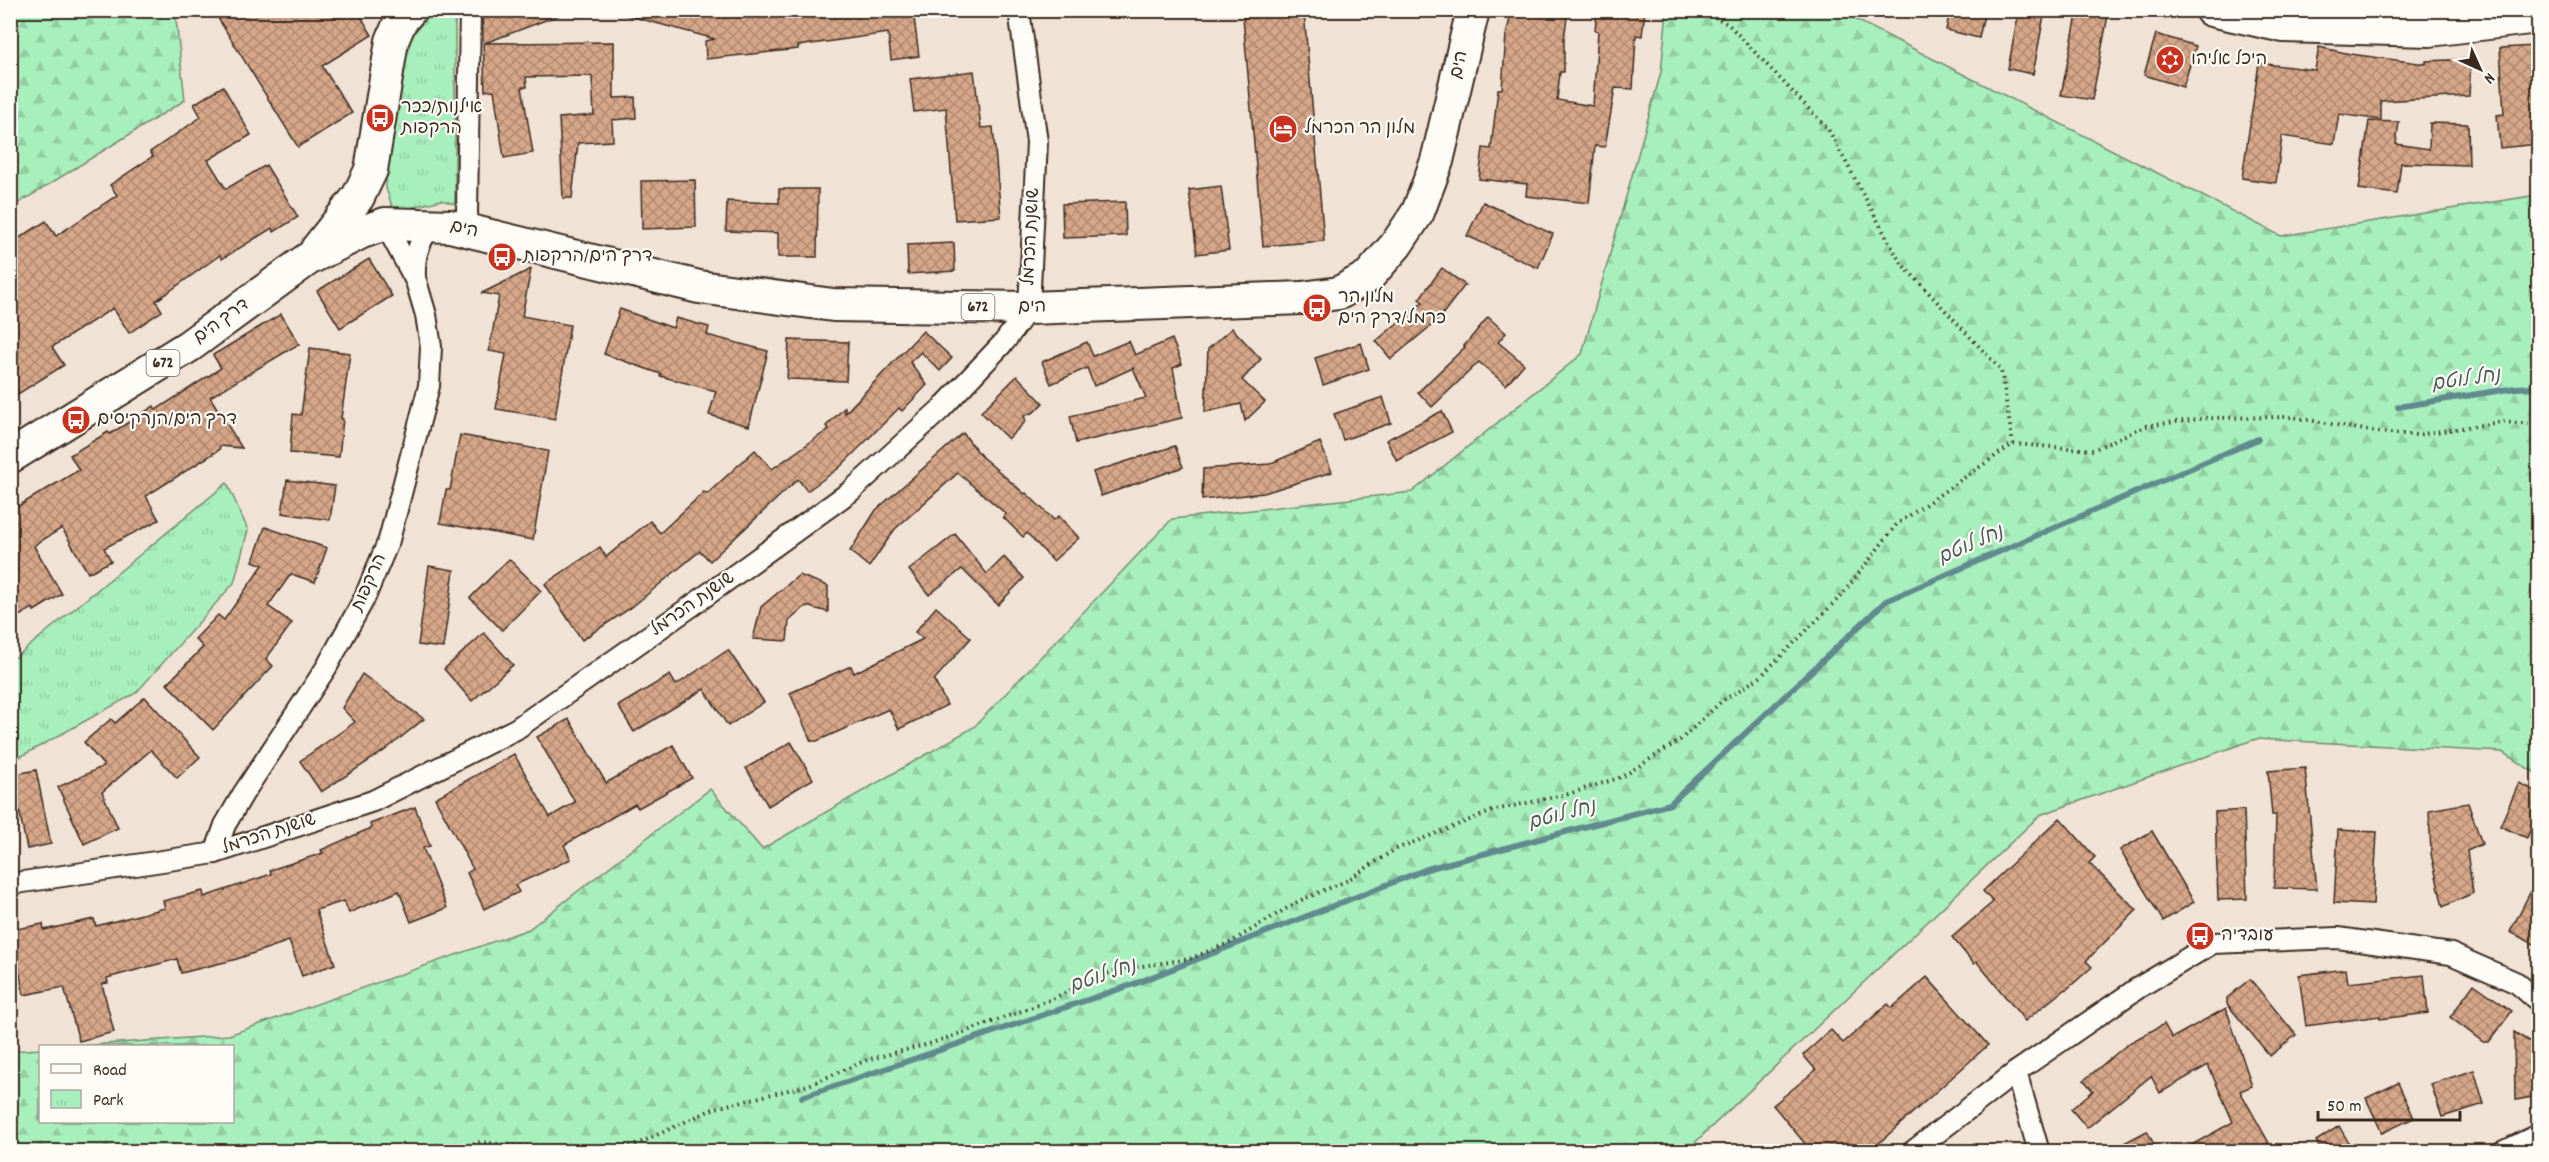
<svg xmlns="http://www.w3.org/2000/svg" width="2549" height="1162" font-family="Dekko,'Playpen Sans Hebrew',sans-serif">
	<style>
		.forest { fill: url(#forest-firs); stroke: #718c6d; stroke-width: 1.5 }
		.park { fill: url(#park-tufts); stroke: #718c6d; stroke-width: 1.5 }
		.lines { fill: none; stroke-linecap: round; stroke-linejoin: round }
		.stream { stroke: #618a8d; stroke-width: 6 }
		.building { fill: url(#building-cross-hatch); stroke: #3b2a1e; stroke-width: 1.5 }
		.street-casing { stroke: #3b2a1e; stroke-width: 24 }
		.primary-casing { stroke: #3b2a1e; stroke-width: 36 }
		.path { stroke: #3b2a1e; stroke-width: 4; stroke-dasharray: 1.5 4.5; stroke-linecap: butt }
		.street { stroke: #fdfcf7; stroke-width: 20 }
		.primary { stroke: #fdfcf7; stroke-width: 32 }
		.labels { text-anchor: middle; dominant-baseline: central; stroke-width: 4.5; stroke-linejoin: round; paint-order: stroke }
		.shield { fill: #fdfcf7; stroke: #75695f; stroke-width: 1.5 }
		.shield-label { font-size: 16px; font-weight: bold; fill: #3b2a1e }
		.poi-label { font-size: 18px; fill: #3b2a1e; stroke: #fdfcf7; text-anchor: start }
		.street-label { font-size: 18px; fill: #3b2a1e; stroke: #fdfcf7 }
		.water-label { font-size: 20px; font-style: italic; fill: #4e5a56; stroke: #fdfcf7 }
	</style>
	<defs>
		<pattern id="forest-firs" width="22" height="20" patternUnits="userSpaceOnUse" patternTransform="scale(1.5)"><rect width="22" height="20" fill="#a7efbc"/><path d="M5 1l3.5 6h-7zM16 11l3.5 6h-7z" fill="#91cda1"/></pattern>
		<pattern id="park-tufts" width="24" height="20" patternUnits="userSpaceOnUse" patternTransform="scale(1.5)"><rect width="24" height="20" fill="#a7efbc"/><path d="M3 7l-1-3M5 7V3M7 7l1-3M15 17l-1-3M17 17v-4M19 17l1-3" fill="none" stroke="#91cda1"/></pattern>
		<pattern id="building-cross-hatch" width="8" height="8" patternUnits="userSpaceOnUse" patternTransform="scale(1.5)"><rect width="8" height="8" fill="#d6a689"/><path d="M0 0l8 8M0 8l8-8" fill="none" stroke="#af876f"/></pattern>
	</defs>
	<rect width="100%" height="100%" fill="#f1e2d6"/>
	<filter id="ink" filterUnits="userSpaceOnUse"><feTurbulence type="fractalNoise" baseFrequency=".0167" numOctaves="2"/><feDisplacementMap in="SourceGraphic" scale="12" xChannelSelector="R" yChannelSelector="G"/><feConvolveMatrix kernelMatrix="1 2 1 2 8 2 1 2 1" color-interpolation-filters="sRGB"/></filter>
	<g filter="url(#ink)">
		<!-- forest -->
		<g class="forest">
			<polygon points="11,10 175,11 185,100 11,208"/>
			<polygon points="1667,11 1839,11 2281,236 2538,195 2538,775 2502,752 2256,739 2040,815 1686,1151 11,1151 11,1051 40,1049 40,1122 232,1122 232,1046 77,1046 229,1035 529,929 710,789 762,849 974,727 1172,519 1412,492 1582,354 1661,72"/>
		</g>
		<!-- park -->
		<g class="park">
			<polygon points="455,11 455,204 441,200 394,212 386,188 387,159 409,38 427,18"/>
			<polygon points="227,483 248,530 234,583 136,693 11,762 11,661"/>
		</g>
		<g class="lines">
			<!-- stream -->
			<g class="stream">
				<polyline points="2398,407 2515,388 2538,387"/>
				<polyline points="802,1097 1134,984 1427,869 1670,804 1886,601 2258,439"/>
			</g>
		</g>
		<!-- building -->
		<g class="building">
			<polygon points="213,10 357,10 372,35 322,66 352,113 298,147"/>
			<polygon points="482,10 567,12 485,43 614,42 614,98 635,97 636,118 612,120 613,141 578,143 572,198 563,198 559,118 594,115 592,76 526,77 527,87 522,87 533,153 504,158 494,90 485,91"/>
			<polygon points="627,10 794,10 795,19 854,10 913,10 919,56 891,60 888,33 798,46 798,49 706,59 705,41 715,39 626,15"/>
			<polygon points="1512,10 1568,10 1564,39 1564,72 1560,72 1557,100 1593,106 1598,31 1595,30 1597,10 1645,10 1642,36 1636,35 1633,89 1615,88 1605,147 1595,146 1589,203 1526,196 1527,184 1479,179 1483,148 1491,149 1498,89 1502,89 1506,35"/>
			<polygon points="1950,10 1985,10 1979,38 1946,30"/>
			<polygon points="2019,10 2045,10 2033,74 2008,69"/>
			<polygon points="2078,10 2109,10 2092,100 2061,95"/>
			<polygon points="1304,12 1324,241 1263,246 1243,18"/>
			<polygon points="2156,34 2196,46 2183,87 2144,75"/>
			<polygon points="2536,46 2538,144 2500,148 2497,115 2504,114 2500,48"/>
			<polygon points="2319,47 2350,54 2426,64 2426,61 2471,59 2469,96 2381,101 2381,120 2339,114 2334,144 2282,136 2276,183 2242,178 2259,63 2315,70"/>
			<polygon points="974,71 981,128 993,127 1001,217 955,220 946,108 914,112 910,79"/>
			<polygon points="223,86 251,135 208,160 226,189 266,165 298,217 274,232 272,228 222,259 220,255 156,301 162,311 129,333 113,308 52,347 64,365 10,399 10,244 46,221 56,236 117,195 110,185 153,156 150,152 201,117 194,104"/>
			<polygon points="2369,121 2399,122 2396,144 2429,149 2430,123 2468,124 2469,165 2401,163 2397,194 2359,189"/>
			<polygon points="695,180 696,227 642,229 641,181"/>
			<polygon points="1221,186 1229,250 1197,254 1189,190"/>
			<polygon points="779,189 818,189 817,257 778,257 778,233 726,231 727,201 779,203"/>
			<polygon points="1125,202 1126,236 1063,238 1062,204"/>
			<polygon points="1483,202 1553,234 1538,268 1467,236"/>
			<polygon points="954,243 955,271 908,274 907,245"/>
			<polygon points="369,259 392,296 340,328 317,291"/>
			<polygon points="1442,268 1465,285 1438,320 1391,359 1376,341 1423,302 1419,299"/>
			<polygon points="531,269 522,316 570,325 555,419 496,409 506,354 489,351 499,296 482,293"/>
			<polygon points="620,309 673,328 676,318 709,327 707,335 768,351 749,426 709,415 716,391 660,376 661,374 604,354"/>
			<polygon points="281,314 299,344 210,397 242,448 220,446 219,450 146,496 159,520 104,548 111,561 88,573 62,528 36,544 34,546 62,594 34,611 33,608 10,621 10,511 79,470 70,455 108,432 110,434 154,406 156,410 221,368 213,355"/>
			<polygon points="1488,317 1506,333 1498,342 1524,364 1506,385 1479,362 1432,407 1418,392 1465,347 1464,346"/>
			<polygon points="1232,328 1261,359 1242,380 1265,402 1245,421 1241,404 1205,412 1208,349"/>
			<polygon points="923,331 952,358 940,371 921,352 910,362 927,385 902,411 899,408 839,468 807,491 798,479 710,561 700,551 632,607 582,640 545,584 600,547 606,557 650,521 660,533 704,492 707,494 755,450 772,469 829,429 826,426 845,407 845,413"/>
			<polygon points="1172,339 1182,364 1173,368 1182,418 1076,443 1070,416 1146,398 1133,368 1094,386 1087,368 1051,384 1042,362 1087,342 1093,356 1129,341 1135,355"/>
			<polygon points="789,340 848,342 846,381 787,379"/>
			<polygon points="1361,343 1369,369 1323,385 1315,358"/>
			<polygon points="310,348 350,353 341,419 343,419 339,457 290,453 293,414 301,415"/>
			<polygon points="1017,376 1043,403 1034,412 1024,416 1026,421 1008,439 981,412"/>
			<polygon points="1383,397 1391,423 1343,440 1334,414"/>
			<polygon points="1442,411 1452,432 1397,461 1386,440"/>
			<polygon points="963,433 982,457 1025,494 1026,493 1054,520 1059,516 1079,538 1053,561 1027,533 1023,537 1003,517 1006,514 958,473 895,529 869,567 850,551 876,510"/>
			<polygon points="460,435 548,451 533,540 440,523 446,490 450,490"/>
			<polygon points="1320,442 1332,472 1264,493 1202,500 1203,469 1269,464"/>
			<polygon points="1175,446 1183,467 1101,496 1093,472"/>
			<polygon points="287,480 335,486 330,520 282,513"/>
			<polygon points="265,527 327,548 315,582 291,574 268,606 292,623 266,659 273,666 213,730 167,684 203,647 195,639 218,615 224,620 263,565 253,561"/>
			<polygon points="955,534 987,574 1004,557 1024,578 998,605 962,569 929,595 909,570"/>
			<polygon points="509,559 541,591 502,630 470,598"/>
			<polygon points="429,566 454,570 443,648 418,645"/>
			<polygon points="799,575 828,586 828,612 806,606 789,621 787,641 753,639 761,607"/>
			<polygon points="936,607 971,638 934,680 947,705 899,729 889,709 817,741 811,741 790,693 851,666 854,673 923,639 915,632"/>
			<polygon points="484,633 513,665 472,701 444,669"/>
			<polygon points="728,650 764,702 728,726 704,689 634,732 618,706 670,675 676,685"/>
			<polygon points="362,674 424,719 384,751 321,792 300,761 355,722 342,708"/>
			<polygon points="145,697 200,757 177,778 151,750 102,792 118,828 84,844 58,787 104,766 84,742 111,719 115,723"/>
			<polygon points="569,719 606,783 673,745 692,778 638,808 635,804 564,845 571,859 515,885 519,892 484,909 467,873 473,869 435,798 514,754 550,817 575,802 537,737"/>
			<polygon points="791,742 813,779 768,806 746,768"/>
			<polygon points="2305,768 2317,889 2274,888 2276,815 2272,815 2268,771"/>
			<polygon points="36,770 51,844 27,849 12,775"/>
			<polygon points="2519,783 2538,792 2538,811 2527,838 2500,826"/>
			<polygon points="2468,803 2482,844 2467,851 2473,893 2443,907 2431,854 2429,810"/>
			<polygon points="415,807 430,846 423,848 447,908 411,922 399,891 349,913 344,901 316,910 335,964 302,976 289,941 237,959 181,973 177,959 107,978 108,983 102,984 114,1032 79,1041 64,987 24,995 11,930 43,924 44,930 94,919 96,926 165,908 163,901 203,891 204,897 271,874 270,870 323,853 321,850 371,828 370,824"/>
			<polygon points="2244,810 2247,899 2218,900 2215,812"/>
			<polygon points="2060,818 2095,857 2089,863 2137,910 2086,961 2092,967 2066,990 2065,989 2025,1021 1977,962 1974,964 1952,937 1993,902 1983,891"/>
			<polygon points="2338,830 2377,832 2373,905 2334,903"/>
			<polygon points="2152,831 2194,902 2163,921 2120,850"/>
			<polygon points="2538,877 2538,946 2510,932"/>
			<polygon points="2346,969 2348,983 2424,975 2428,1013 2380,1019 2380,1016 2306,1026 2299,975"/>
			<polygon points="1927,977 1988,1045 1869,1152 1812,1152 1773,1105 1816,1070 1803,1055 1831,1030 1843,1043 1888,1004 1892,1008"/>
			<polygon points="2250,979 2296,1035 2270,1056 2227,1004 2227,998"/>
			<polygon points="2474,984 2512,1011 2489,1042 2483,1042 2450,1017"/>
			<polygon points="2226,1008 2252,1086 2240,1091 2269,1143 2254,1152 2179,1152 2233,1122 2208,1065 2160,1093 2151,1076 2087,1128 2071,1109 2093,1091 2084,1080 2129,1043 2164,1024 2172,1038"/>
			<polygon points="2514,1032 2538,1047 2538,1096 2515,1100"/>
			<polygon points="2474,1070 2484,1104 2442,1117 2431,1084"/>
			<polygon points="2398,1083 2414,1118 2382,1133 2366,1098"/>
			<polygon points="2339,1126 2354,1152 2322,1152 2316,1141"/>
			<polygon points="2147,1131 2158,1152 2107,1152"/>
		</g>
		<g class="lines">
			<!-- street casing -->
			<g class="street-casing">
				<g id="street">
					<polyline points="470,10 467,213 468,223 473,232"/>
					<path d="M415,279C414,256 418,242 432,225"/>
					<polyline points="215,853 225,825 243,794 326,668 364,599 389,540 429,386 431,347 426,315 416,281 385,224"/>
					<polyline points="10,884 215,853 373,801 516,729 693,605 851,491 941,409 1005,341 1029,308 1037,142 1019,10"/>
					<polyline points="2016,1072 2039,1152"/>
					<polyline points="1912,1152 2016,1072 2138,988 2213,943 2338,938 2451,954 2517,983 2538,1001"/>
					<polyline points="2503,1152 2538,1135"/>
				</g>
			</g>
			<!-- primary casing -->
			<g class="primary-casing">
				<g id="primary">
					<polyline points="2211,10 2283,26 2430,30 2538,17"/>
					<polyline points="317,249 358,197 371,170 392,41 400,22 410,10"/>
					<polyline points="10,457 189,346 308,259 362,232 385,224 450,226 699,287 833,305 1029,308 1302,298 1339,293 1369,276 1396,245 1418,212 1437,161 1473,10"/>
				</g>
			</g>
			<!-- path -->
			<g class="path">
				<polyline points="1704,10 1729,25 1828,129 1900,262 2001,370 2013,444"/>
				<polyline points="10,18 14,10"/>
				<polyline points="450,1152 480,1142 575,1152"/>
				<polyline points="588,1152 633,1146 715,1108 809,1085 867,1060 929,1044 973,1029 1038,1005 1116,970 1189,959 1231,942 1299,901 1346,881 1394,850 1495,810 1568,794 1622,777 1680,740 1722,701 1760,677 1841,596 1897,524 2013,444 2093,450 2145,426 2207,418 2292,417 2376,432 2416,435 2501,422 2538,424"/>
			</g>
			<!-- street -->
			<use href="#street" class="street"/>
			<!-- primary -->
			<use href="#primary" class="primary"/>
		</g>
	</g>
	<!-- icons -->
	<defs>
		<g id="synagogue-disc" transform="scale(1.5)"><circle r="9.5" fill="#c8321e" stroke="#fdfcf7"/><path d="M0-6.5L5.6 3.2H-5.6ZM0 6.5L5.6-3.2H-5.6Z" fill="#fff"/></g>
		<g id="bus-disc" transform="scale(1.5)"><circle r="9.5" fill="#c8321e" stroke="#fdfcf7"/><path d="M-5-6H5V4H4V6H2V4H-2V6H-4V4H-5ZM-3.5-4V0h7V-4ZM-3.5 1.2v1.5H-2V1.2ZM2 1.2v1.5H3.5V1.2Z" fill="#fff"/></g>
		<g id="hotel-disc" transform="scale(1.5)"><circle r="9.5" fill="#c8321e" stroke="#fdfcf7"/><path d="M-6-4.5h1.5V1H6V5H4.5V3h-9V5H-6ZM-4 0a1.8 1.8 0 1 1 3.6 0ZM.5 0V-2.5h3Q6-2.5 6 0Z" fill="#fff"/></g>
	</defs>
	<g fill-rule="evenodd">
		<use href="#synagogue-disc" x="2170" y="60"/>
		<use href="#bus-disc" x="380" y="118"/>
		<use href="#hotel-disc" x="1283" y="129"/>
		<use href="#bus-disc" x="502" y="257"/>
		<use href="#bus-disc" x="1317" y="308"/>
		<use href="#bus-disc" x="76" y="420"/>
		<use href="#bus-disc" x="2200" y="936"/>
	</g>
	<g class="labels">
		<!-- shield labels -->
		<g class="shield">
			<rect x="961.5" y="294" width="33" height="26" rx="4.5"/>
			<rect x="146.5" y="350" width="33" height="26" rx="4.5"/>
		</g>
		<g class="shield-label">
			<text x="978" y="307">672</text>
			<text x="163" y="363">672</text>
		</g>
		<!-- poi labels -->
		<g class="poi-label">
			<text x="2191" y="60">היכל אליהו</text>
			<text x="401" y="108">אילנות/ככר<tspan x="401" dy="21">הרקפות</tspan></text>
			<text x="1304" y="129">מלון הר הכרמל</text>
			<text x="523" y="257">דרך הים/הרקפות</text>
			<text x="1338" y="298">מלון הר<tspan x="1338" dy="21">כרמל/דרך הים</tspan></text>
			<text x="97" y="420">דרך הים/הנרקיסים</text>
			<text x="2221" y="936">עובדיה</text>
		</g>
		<!-- street labels -->
		<g class="street-label">
			<text transform="translate(1460 65) rotate(-77)">הים</text>
			<text transform="translate(464 230) rotate(13)">הים</text>
			<text transform="translate(1032 237) rotate(-87)">שושנת הכרמל</text>
			<text transform="translate(1032 308) rotate(-1)">הים</text>
			<text transform="translate(222 322) rotate(-36)">דרך הים</text>
			<text transform="translate(370 583) rotate(-66)">הרקפות</text>
			<text transform="translate(693 605) rotate(-35)">שושנת הכרמל</text>
			<text transform="translate(269 835) rotate(-18)">שושנת הכרמל</text>
		</g>
		<!-- water labels -->
		<g class="water-label">
			<text transform="translate(2466 381) rotate(-8)">נחל לוטם</text>
			<text transform="translate(1971 546) rotate(-24)">נחל לוטם</text>
			<text transform="translate(1562 816) rotate(-15)">נחל לוטם</text>
			<text transform="translate(1103 977) rotate(-19)">נחל לוטם</text>
		</g>
	</g>
	<!-- margin -->
	<rect width="2549" height="1162" fill="none" stroke="#fdfcf7" stroke-width="36"/>
	<rect x="18" y="18" width="2513" height="1126" fill="none" stroke="#3b2a1e" stroke-width="2" filter="url(#ink)"/>
	<!-- legend -->
	<rect x="39" y="1045" width="195" height="78" fill="#fdfcf7" stroke="#afa8a0" stroke-width="1.5"/>
	<rect x="51" y="1064" width="30" height="9" fill="#fdfcf7" stroke="#afa8a0" stroke-width="1.5"/>
	<text x="93" y="1075" font-size="18" fill="#3b2a1e">Road</text>
	<rect x="51" y="1090" width="30" height="18" fill="url(#park-tufts)" stroke="#afa8a0" stroke-width="1.5"/>
	<text x="93" y="1105" font-size="18" fill="#3b2a1e">Park</text>
	<!-- north arrow -->
	<g transform="translate(2480 69) rotate(135)" stroke="#fdfcf7" stroke-width="4.5" paint-order="stroke">
	<path d="M0-4.5L10 22L0 15L-10 22Z" fill="#3b2a1e"/>
	<text y="-9" font-size="16" font-weight="bold" text-anchor="middle" fill="#3b2a1e">N</text>
	</g>
	<!-- scale -->
	<path d="M2318 1111v9h142v-9" fill="none" stroke="#3b2a1e" stroke-width="3"/>
	<text x="2327" y="1111" font-size="18" fill="#3b2a1e" stroke="#fdfcf7" stroke-width="4.5" paint-order="stroke">50 m</text>
</svg>
